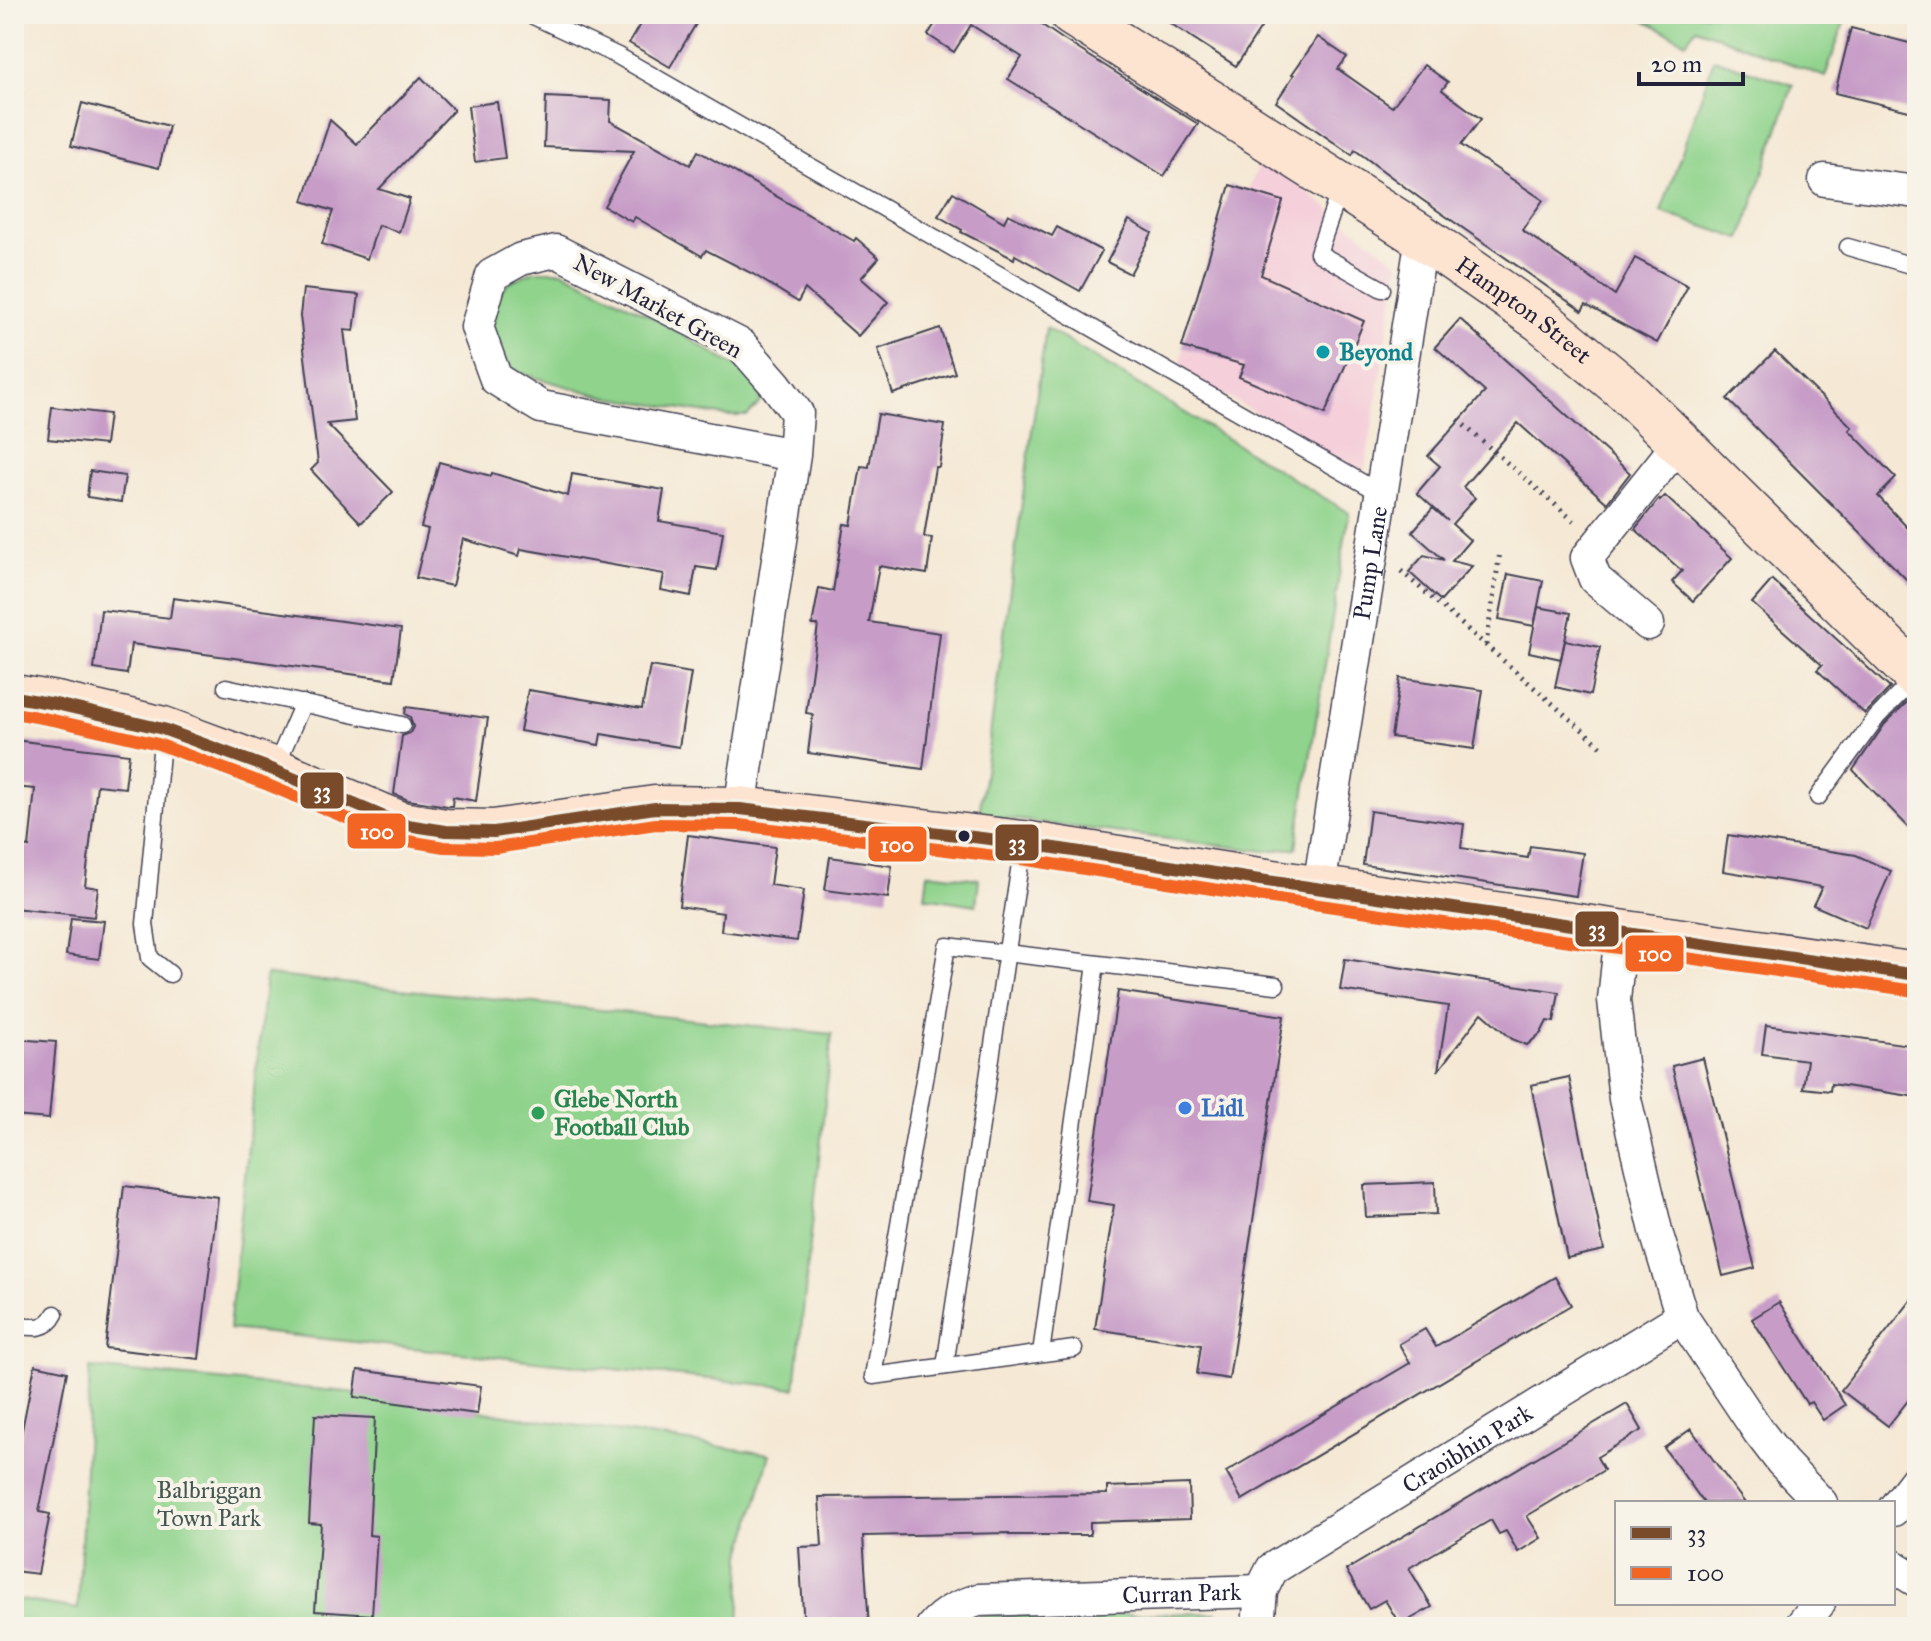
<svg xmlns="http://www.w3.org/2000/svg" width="1931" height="1641" font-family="'IM FELL Great Primer',serif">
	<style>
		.built { fill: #f5cfda }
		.green { fill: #8fd38c; stroke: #587a64; stroke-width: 2 }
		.building { fill: #c79dc8 }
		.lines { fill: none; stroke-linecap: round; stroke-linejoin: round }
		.lane-casing { stroke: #424052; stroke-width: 19 }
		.street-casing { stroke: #424052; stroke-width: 35 }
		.secondary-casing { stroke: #424052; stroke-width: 47 }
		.path { stroke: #424052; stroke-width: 5; stroke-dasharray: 2 6; stroke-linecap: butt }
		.lane { stroke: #fff; stroke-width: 16 }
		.street { stroke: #fff; stroke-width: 32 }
		.secondary { stroke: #fde4d1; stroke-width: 44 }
		.bus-1-casing { stroke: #f7f3e8; stroke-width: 18 }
		.bus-2-casing { stroke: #f7f3e8; stroke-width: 18 }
		.bus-1 { stroke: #7a4b2a; stroke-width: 12 }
		.bus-2 { stroke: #f26522; stroke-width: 12 }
		.culture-dot { fill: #0f9aa8; stroke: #f7f3e8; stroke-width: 3 }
		.bus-dot { fill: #22223b; stroke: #f7f3e8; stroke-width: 3 }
		.shop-dot { fill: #3f7fe0; stroke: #f7f3e8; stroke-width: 3 }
		.leisure-dot { fill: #2e9e5b; stroke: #f7f3e8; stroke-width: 3 }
		.labels { text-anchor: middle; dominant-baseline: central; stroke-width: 8; stroke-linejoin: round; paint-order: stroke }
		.street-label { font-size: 24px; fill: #22223b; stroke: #f7f3e8 }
		.culture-label { font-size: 24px; font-weight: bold; fill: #0d838f; stroke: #f7f3e8; text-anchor: start }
		.leisure-label { font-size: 24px; font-weight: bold; fill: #27864d; stroke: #f7f3e8; text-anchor: start }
		.shop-label { font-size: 24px; font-weight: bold; fill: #366cbe; stroke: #f7f3e8; text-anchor: start }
		.park-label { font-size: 24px; fill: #435753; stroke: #f7f3e8 }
		.line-badge { stroke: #f7f3e8; stroke-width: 3 }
		.badge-label { font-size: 22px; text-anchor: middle; font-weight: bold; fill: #fff }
	</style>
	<rect width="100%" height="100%" fill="#f7f3e8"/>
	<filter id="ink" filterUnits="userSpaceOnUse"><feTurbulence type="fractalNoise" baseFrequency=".0125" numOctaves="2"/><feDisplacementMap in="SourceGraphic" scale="16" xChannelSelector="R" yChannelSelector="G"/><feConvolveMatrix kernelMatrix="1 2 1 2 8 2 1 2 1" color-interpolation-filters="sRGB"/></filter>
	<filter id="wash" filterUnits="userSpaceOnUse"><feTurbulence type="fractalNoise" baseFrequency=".006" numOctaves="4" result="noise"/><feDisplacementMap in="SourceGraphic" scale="32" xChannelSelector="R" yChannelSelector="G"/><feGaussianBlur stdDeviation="1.8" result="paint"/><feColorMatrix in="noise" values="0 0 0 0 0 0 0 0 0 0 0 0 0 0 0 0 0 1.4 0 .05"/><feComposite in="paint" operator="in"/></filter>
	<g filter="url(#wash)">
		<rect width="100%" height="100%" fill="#f5e9d5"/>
		<!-- built -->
		<polygon class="built" points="1262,157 1399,263 1364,476 1180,369 1183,351"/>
		<!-- green -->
		<g class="green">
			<polygon points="1633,14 1847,14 1825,77 1696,28 1686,42"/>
			<polygon points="1714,59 1793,85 1741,239 1661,212"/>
			<polygon points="534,271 563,271 654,318 752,376 758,383 761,402 747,416 727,416 606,397 519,373 504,360 492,333 496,296 509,282"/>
			<polygon points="1046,328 1349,513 1296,848 1264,851 979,815"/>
			<polygon points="928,873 979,879 976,905 925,897"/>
			<polygon points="266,975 832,1034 795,1388 229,1329"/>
			<polygon points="90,1368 358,1393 770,1454 742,1555 739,1627 14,1627 14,1599 78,1609"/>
			<polygon points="1216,1613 1238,1627 965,1627 978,1616"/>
		</g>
		<g id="blocks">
			<!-- building -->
			<g class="building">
				<polygon points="646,14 702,14 670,67 629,43"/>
				<polygon points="941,14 1026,14 1064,40 1198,124 1164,176 1008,79 1022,57 971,25 954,52 928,35"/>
				<polygon points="1156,14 1270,14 1236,66"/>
				<polygon points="1851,28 1917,45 1917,113 1835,93"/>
				<polygon points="1318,37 1347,57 1338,69 1392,107 1424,65 1448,82 1442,90 1481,119 1461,145 1543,200 1522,230 1615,295 1635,258 1688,286 1657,343 1586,305 1582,311 1421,199 1355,150 1352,155 1276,102 1294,75 1292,74"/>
				<polygon points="421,77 454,110 379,189 410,199 399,232 378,225 367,259 322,244 333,211 303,201 330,120 357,144"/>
				<polygon points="546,97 611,100 610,121 690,165 698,151 854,241 856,238 879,258 861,278 888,302 858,336 805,289 798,302 753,274 706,250 702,256 635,217 632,222 604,206 634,151 544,147"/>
				<polygon points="497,102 505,158 475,162 468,106"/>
				<polygon points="82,103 169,126 159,168 71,146"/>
				<polygon points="1230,185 1283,201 1261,275 1364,321 1325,414 1239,377 1244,365 1182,347"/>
				<polygon points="953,192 1004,222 1008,214 1052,236 1057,227 1102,251 1080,291 1015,255 1014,259 961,232 962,230 938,216"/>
				<polygon points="1129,220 1152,233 1130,274 1107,262"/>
				<polygon points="303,289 359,295 354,331 344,330 355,421 327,424 393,492 361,523 311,470 318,463 300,316"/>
				<polygon points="1460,319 1630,473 1607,503 1518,423 1463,487 1475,498 1452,524 1470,540 1452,561 1472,566 1441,601 1409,572 1424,555 1444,560 1412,532 1433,508 1448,521 1417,493 1440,466 1428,456 1485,392 1435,347"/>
				<polygon points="940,328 955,373 893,394 878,349"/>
				<polygon points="1775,351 1852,427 1849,430 1896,478 1878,496 1917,538 1917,590 1727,399"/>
				<polygon points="52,407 109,414 105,445 48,439"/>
				<polygon points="878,414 945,425 939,467 935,467 924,537 932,538 927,574 879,566 869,622 940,633 923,769 808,753 813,714 806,713 818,625 812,625 819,588 833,591 844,524 851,525 861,466 869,467"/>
				<polygon points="439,462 491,476 492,473 568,496 572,474 664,490 659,521 723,532 717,570 696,567 691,596 661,590 664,574 521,549 519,556 463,539 452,586 416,578 428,529 421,527"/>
				<polygon points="90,471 125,476 121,502 87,497"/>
				<polygon points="1665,496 1732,558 1693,601 1672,582 1682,571 1635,529 1659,499 1660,501"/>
				<polygon points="1508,574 1543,581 1534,626 1499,619"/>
				<polygon points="1772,580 1890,688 1865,714 1817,670 1822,665 1752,603"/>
				<polygon points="173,598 401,629 394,680 131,644 127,674 94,669 101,610 170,618"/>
				<polygon points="1538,607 1571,613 1561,659 1529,652"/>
				<polygon points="1565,640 1600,647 1590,695 1555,687"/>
				<polygon points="650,666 691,673 679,747 601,734 599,745 520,731 528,690 642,709"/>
				<polygon points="1400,678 1483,690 1474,749 1391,737"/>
				<polygon points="1907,702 1917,712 1917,836 1853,770 1885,724"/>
				<polygon points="406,707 488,718 476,801 453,797 452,806 448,806 408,800 394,794 402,736 410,733 413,727 410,717 405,714"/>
				<polygon points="14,740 129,754 125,788 97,785 85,886 98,888 94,917 14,908 14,845 29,847 35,789 14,787"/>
				<polygon points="1370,811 1464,824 1461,848 1528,858 1530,846 1583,853 1576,896 1363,865"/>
				<polygon points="688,835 775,847 770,885 804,890 797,941 721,931 723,913 679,906"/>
				<polygon points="1728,835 1856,855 1891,871 1866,928 1813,905 1822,887 1723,871"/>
				<polygon points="830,857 892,866 888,898 825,890"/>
				<polygon points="71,918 104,921 99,959 66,955"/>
				<polygon points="1345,959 1559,992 1554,1022 1547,1021 1541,1033 1527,1045 1512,1039 1482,1013 1438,1071 1448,1006 1340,990"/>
				<polygon points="1118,991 1284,1016 1229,1379 1197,1374 1201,1345 1095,1329 1114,1205 1087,1201"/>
				<polygon points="1766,1025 1917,1046 1917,1097 1831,1084 1830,1091 1803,1088 1807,1060 1762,1054"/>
				<polygon points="14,1039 56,1042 49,1119 14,1116"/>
				<polygon points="1703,1058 1755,1268 1723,1276 1672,1066"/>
				<polygon points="1569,1077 1604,1250 1567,1258 1531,1085"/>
				<polygon points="1435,1182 1436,1214 1366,1217 1364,1185"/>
				<polygon points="124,1186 218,1197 199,1359 105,1348"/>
				<polygon points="1555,1277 1571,1305 1242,1500 1226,1472 1410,1363 1399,1344 1425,1329 1436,1347"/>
				<polygon points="1917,1293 1917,1389 1888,1426 1841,1390"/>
				<polygon points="1779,1302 1845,1405 1823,1420 1811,1402 1807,1404 1752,1319"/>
				<polygon points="35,1365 67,1372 39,1512 50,1514 38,1574 14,1571 14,1470"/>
				<polygon points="358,1370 481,1386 477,1414 354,1397"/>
				<polygon points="1627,1404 1642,1430 1597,1457 1604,1470 1527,1516 1541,1538 1518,1552 1506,1531 1499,1534 1491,1520 1409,1568 1432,1607 1400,1625 1385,1600 1369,1609 1346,1570"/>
				<polygon points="315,1415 375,1418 369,1535 377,1536 372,1615 315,1611 321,1524 309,1523"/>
				<polygon points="1691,1429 1720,1469 1745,1503 1704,1503 1664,1448"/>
				<polygon points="1189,1484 1190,1519 1090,1522 1090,1535 1009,1535 1009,1533 863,1536 869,1627 804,1627 799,1547 822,1546 819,1497 1107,1494 1107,1487"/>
			</g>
		</g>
	</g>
	<g filter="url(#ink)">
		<use href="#blocks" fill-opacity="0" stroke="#424052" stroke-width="2"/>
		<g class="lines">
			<!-- lane casing -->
			<g class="lane-casing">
				<g id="lane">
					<polyline points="529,14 618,56 1382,494"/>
					<polyline points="1341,187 1318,253 1382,289"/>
					<polyline points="1848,247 1917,267"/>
					<polyline points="226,687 402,725"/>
					<polyline points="163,731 145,924 150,958 170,974"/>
					<polyline points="275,768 303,703"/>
					<polyline points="1818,797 1877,717 1915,678"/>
					<path d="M14,1325C30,1327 46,1332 55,1314"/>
					<polyline points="1074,1349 873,1376 947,946 1276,985"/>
					<polyline points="1041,1353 1096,964"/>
					<polyline points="945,1366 1023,844"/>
				</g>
			</g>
			<!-- street casing -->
			<g class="street-casing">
				<g id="street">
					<polyline points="1825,180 1917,192"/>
					<polyline points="1648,624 1595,579 1587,558 1679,443"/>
					<polyline points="740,809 794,455 797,413 776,385 741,345 556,251 521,259 492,275 477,327 496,379 541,407 794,455"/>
					<path id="s1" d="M1319,887L1422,237"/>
					<polyline points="1621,933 1614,1000 1625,1099 1657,1235 1682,1317 1759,1432 1782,1462 1821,1503"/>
					<polyline points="1893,1510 1917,1479"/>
					<polyline points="1893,1566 1917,1581"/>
					<path id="s2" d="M932,1627C944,1612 960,1606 978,1600L1261,1591"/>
					<path id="s3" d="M1258,1627L1261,1591L1272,1569L1682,1317"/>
					<polyline points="1800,1627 1819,1603"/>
				</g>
			</g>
			<!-- secondary casing -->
			<g class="secondary-casing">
				<g id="secondary">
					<path id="s4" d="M1072,14L1422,237L1541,320L1627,391L1917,677"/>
					<polyline points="14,697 56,704 163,729 274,770 401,824 446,831 494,832 655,808 740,809 1023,843 1246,878 1917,975"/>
				</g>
			</g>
			<!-- path -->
			<g class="path">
				<polyline points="1458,420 1575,522"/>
				<polyline points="1401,571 1602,747"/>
				<polyline points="1486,645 1500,552"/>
			</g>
			<!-- lane -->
			<use href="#lane" class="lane"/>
			<!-- street -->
			<use href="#street" class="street"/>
			<!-- secondary -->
			<use href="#secondary" class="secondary"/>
			<!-- bus-1 casing -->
			<g class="bus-1-casing">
				<polyline id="bus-1" points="14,697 56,704 163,729 274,770 401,824 446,831 494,832 655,808 740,809 1023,843 1246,878 1917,975"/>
			</g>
			<!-- bus-2 casing -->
			<g class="bus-2-casing">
				<polyline id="bus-2" points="14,713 53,720 158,744 268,785 396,839 444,847 496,848 656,824 739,825 1021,859 1244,894 1915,991"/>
			</g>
			<!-- bus-1 -->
			<use href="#bus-1" class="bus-1"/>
			<!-- bus-2 -->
			<use href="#bus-2" class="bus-2"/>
		</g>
	</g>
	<!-- markers -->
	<circle class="culture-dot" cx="1323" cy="352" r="8"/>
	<circle class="bus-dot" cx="964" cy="836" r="7"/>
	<circle class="shop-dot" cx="1185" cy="1108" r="8"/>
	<circle class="leisure-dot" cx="538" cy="1113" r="8"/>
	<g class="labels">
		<!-- street labels -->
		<g class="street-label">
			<text transform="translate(658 306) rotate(29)">New Market Green</text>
			<text stroke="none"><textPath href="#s4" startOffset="540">Hampton Street</textPath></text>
			<text stroke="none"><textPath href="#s1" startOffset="328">Pump Lane</textPath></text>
			<text stroke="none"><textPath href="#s3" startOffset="290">Craoibhin Park</textPath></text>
			<text stroke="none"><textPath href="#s2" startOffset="258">Curran Park</textPath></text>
		</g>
		<!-- culture labels -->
		<g class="culture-label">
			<text x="1339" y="352">Beyond</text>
		</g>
		<!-- leisure labels -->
		<g class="leisure-label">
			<text x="554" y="1099">Glebe North<tspan x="554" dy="28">Football Club</tspan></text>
		</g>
		<!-- shop labels -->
		<g class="shop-label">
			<text x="1201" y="1108">Lidl</text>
		</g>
		<!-- park labels -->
		<g class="park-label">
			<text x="209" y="1490">Balbriggan<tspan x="209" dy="28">Town Park</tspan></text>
		</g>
	</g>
	<g class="line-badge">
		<rect x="299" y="771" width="46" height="39" rx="8" fill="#7a4b2a"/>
		<rect x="346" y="812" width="61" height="38" rx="8" fill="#f26522"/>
		<rect x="994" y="823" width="46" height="39" rx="8" fill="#7a4b2a"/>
		<rect x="867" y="825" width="61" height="38" rx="8" fill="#f26522"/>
		<rect x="1574" y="910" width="46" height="38" rx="8" fill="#7a4b2a"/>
		<rect x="1624" y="934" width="61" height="39" rx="8" fill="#f26522"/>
	</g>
	<g class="badge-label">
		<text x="322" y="798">33</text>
		<text x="377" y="839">100</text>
		<text x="1017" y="850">33</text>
		<text x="897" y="852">100</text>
		<text x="1597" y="936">33</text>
		<text x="1655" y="961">100</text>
	</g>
	<!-- margin -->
	<rect width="1931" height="1641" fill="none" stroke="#f7f3e8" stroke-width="48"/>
	<!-- legend -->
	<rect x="1615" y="1501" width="280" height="104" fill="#f7f3e8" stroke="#a29fa3" stroke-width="2"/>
	<rect x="1631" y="1527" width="40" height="12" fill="#7a4b2a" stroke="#a29fa3" stroke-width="2"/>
	<text x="1687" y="1541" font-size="24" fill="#22223b">33</text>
	<rect x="1631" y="1567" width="40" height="12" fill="#f26522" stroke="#a29fa3" stroke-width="2"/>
	<text x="1687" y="1581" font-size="24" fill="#22223b">100</text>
	<!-- scale -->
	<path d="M1639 72v12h104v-12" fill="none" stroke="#22223b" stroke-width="4"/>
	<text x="1651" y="72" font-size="24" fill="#22223b" stroke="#f7f3e8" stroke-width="6" paint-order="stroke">20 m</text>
</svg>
